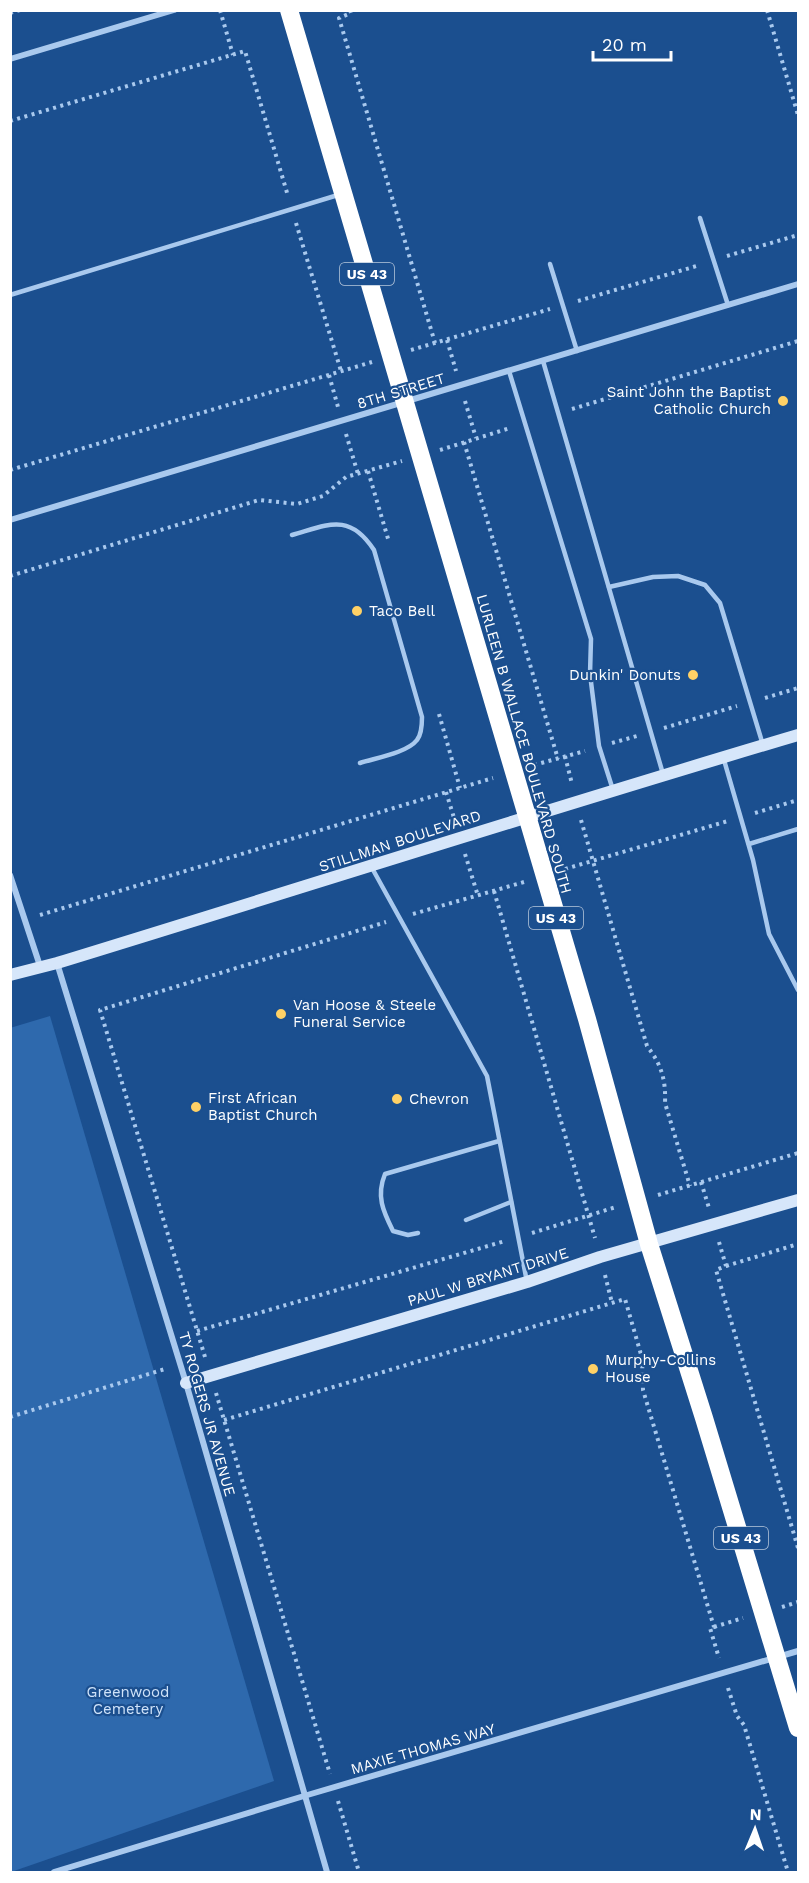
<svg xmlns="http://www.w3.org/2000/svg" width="809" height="1883" font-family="'Work Sans',sans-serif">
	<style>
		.green { fill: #2e69ad }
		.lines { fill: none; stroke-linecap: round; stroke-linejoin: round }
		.path { stroke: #a9c9ee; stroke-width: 4; stroke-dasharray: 3 4.5; stroke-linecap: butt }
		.lane { stroke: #a9c9ee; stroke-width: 4.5 }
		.street { stroke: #a9c9ee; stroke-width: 6 }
		.secondary { stroke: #d6e6fa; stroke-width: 12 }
		.highway { stroke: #fff; stroke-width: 18 }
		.poi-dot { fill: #ffd166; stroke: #1b4f8f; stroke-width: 2 }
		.labels { text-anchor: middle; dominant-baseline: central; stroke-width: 4.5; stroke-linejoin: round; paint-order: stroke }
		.shield { fill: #1b4f8f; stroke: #bbcadd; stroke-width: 1.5 }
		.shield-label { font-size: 14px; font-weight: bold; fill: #fff }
		.street-label { font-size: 15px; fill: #fff; stroke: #1b4f8f }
		.poi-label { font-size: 15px; fill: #fff; stroke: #1b4f8f; text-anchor: start }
		.park-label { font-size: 15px; fill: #cfe3fa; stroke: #1b4f8f }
	</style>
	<rect width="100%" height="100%" fill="#1b4f8f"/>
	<!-- green -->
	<polygon class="green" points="50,1016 274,1781 11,1872 10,1028"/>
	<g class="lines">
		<!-- path -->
		<g class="path">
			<polyline points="220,10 233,55"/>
			<polyline points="350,10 351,13 339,18 435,343"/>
			<polyline points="767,10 798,115"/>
			<polyline points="10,13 20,10"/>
			<polyline points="10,121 245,51 288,196"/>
			<polyline points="296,223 341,371"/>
			<polyline points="727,256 798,235"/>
			<polyline points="578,301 700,265"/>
			<polyline points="447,340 456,371"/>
			<polyline points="411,350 550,309"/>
			<polyline points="329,375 338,407"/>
			<polyline points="465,401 476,438"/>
			<polyline points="572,409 798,341"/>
			<polyline points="346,434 358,474"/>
			<polyline points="464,442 558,759"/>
			<polyline points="440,450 510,428"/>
			<polyline points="10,470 372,362"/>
			<polyline points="368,471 389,542"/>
			<polyline points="10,576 259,500 297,504 323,496 346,477 402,461"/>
			<polyline points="765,698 798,688"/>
			<polyline points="439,714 460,788"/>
			<polyline points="664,728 737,706"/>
			<polyline points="612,743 637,736"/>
			<polyline points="565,756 572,784"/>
			<polyline points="534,765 585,751"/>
			<polyline points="446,792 455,821"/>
			<polyline points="755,813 798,800"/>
			<path d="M581,820L647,1046C661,1064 666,1079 665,1103L690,1186"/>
			<polyline points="465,854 478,896"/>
			<polyline points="565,869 728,821"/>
			<polyline points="494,891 595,1238"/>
			<polyline points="413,914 524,882"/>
			<polyline points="40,915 493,778"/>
			<polyline points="701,1182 709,1208"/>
			<polyline points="658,1195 798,1153"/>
			<polyline points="532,1233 616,1207"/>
			<polyline points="719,1242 726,1266 716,1270 798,1548"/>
			<polyline points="726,1266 798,1244"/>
			<polyline points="605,1275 612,1303"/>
			<polyline points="197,1331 505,1241"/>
			<polyline points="205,1357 100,1010 386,922"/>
			<polyline points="216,1393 330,1774"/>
			<polyline points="10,1417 165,1369"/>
			<polyline points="224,1420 625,1299 642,1358 643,1390 714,1627 710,1628 719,1658"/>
			<polyline points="782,1607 798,1602"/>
			<polyline points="714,1627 743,1618"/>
			<polyline points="728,1688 737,1716 744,1725 788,1872"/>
			<polyline points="338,1801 359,1872"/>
		</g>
		<!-- lane -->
		<g class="lane">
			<polyline points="700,218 728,305"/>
			<polyline points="550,264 577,351"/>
			<polyline points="10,295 338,195"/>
			<polyline points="543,361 663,774"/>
			<polyline points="509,371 591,639 590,674 599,746 613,790"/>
			<path d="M292,535C328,525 349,512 374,550L422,717C422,724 422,734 417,740C407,753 375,758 360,763"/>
			<polyline points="609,587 653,577 678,576 705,585 720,603 763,745"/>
			<polyline points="724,760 753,860 769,934 798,990"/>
			<polyline points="749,844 798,829"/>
			<polyline points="372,868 487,1076 527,1282"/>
			<polyline points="466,1220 511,1202"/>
			<path d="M418,1233L408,1235L393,1231C383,1211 376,1196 385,1174L499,1141"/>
		</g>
		<!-- street -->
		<g class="street">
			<polyline points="10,59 174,10"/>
			<polyline points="10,520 798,284"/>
			<polyline points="10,875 40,966"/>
			<polyline points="57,963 186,1383 327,1872"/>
			<polyline points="54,1872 304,1796 798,1651"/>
		</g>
		<!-- secondary -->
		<g class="secondary">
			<path d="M10,975L57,963C305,887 551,808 798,735"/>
			<polyline points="186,1383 527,1282 600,1257 798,1200"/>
		</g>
		<!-- highway -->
		<polyline class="highway" points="289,10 587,1019 649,1244 704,1418 798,1728"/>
	</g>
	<!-- markers -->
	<g class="poi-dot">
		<circle cx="783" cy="401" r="6"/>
		<circle cx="357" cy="611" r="6"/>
		<circle cx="693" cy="675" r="6"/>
		<circle cx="281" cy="1014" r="6"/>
		<circle cx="397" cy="1099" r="6"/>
		<circle cx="196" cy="1107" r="6"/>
		<circle cx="593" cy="1369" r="6"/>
	</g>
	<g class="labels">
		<!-- shield labels -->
		<g class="shield">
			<rect x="340" y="263" width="54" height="22" rx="4.5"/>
			<rect x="529" y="907" width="54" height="22" rx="4.5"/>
			<rect x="714" y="1527" width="54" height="22" rx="4.5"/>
		</g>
		<g class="shield-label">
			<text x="367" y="274">US 43</text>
			<text x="556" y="918">US 43</text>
			<text x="741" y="1538">US 43</text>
		</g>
		<!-- street labels -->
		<g class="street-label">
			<text transform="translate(401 391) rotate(-17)">8TH STREET</text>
			<text transform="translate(524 744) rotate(74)">LURLEEN B WALLACE BOULEVARD SOUTH</text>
			<text transform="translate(400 841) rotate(-18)">STILLMAN BOULEVARD</text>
			<text transform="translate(488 1277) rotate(-17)">PAUL W BRYANT DRIVE</text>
			<text transform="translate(207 1414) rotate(74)">TY ROGERS JR AVENUE</text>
			<text transform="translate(423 1749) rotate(-16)">MAXIE THOMAS WAY</text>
		</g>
		<!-- poi labels -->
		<g class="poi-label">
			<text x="771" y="392" text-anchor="end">Saint John the Baptist<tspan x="771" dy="17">Catholic Church</tspan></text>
			<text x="369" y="611">Taco Bell</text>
			<text x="681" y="675" text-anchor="end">Dunkin' Donuts</text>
			<text x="293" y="1005">Van Hoose &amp; Steele<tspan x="293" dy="17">Funeral Service</tspan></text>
			<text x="208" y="1098">First African<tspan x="208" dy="17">Baptist Church</tspan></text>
			<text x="409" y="1099">Chevron</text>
			<text x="605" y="1360">Murphy-Collins<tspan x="605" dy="17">House</tspan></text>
		</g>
		<!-- park labels -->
		<g class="park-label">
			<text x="128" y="1692">Greenwood<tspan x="128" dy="17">Cemetery</tspan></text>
		</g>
	</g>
	<!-- border -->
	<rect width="809" height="1883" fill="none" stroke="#ffffff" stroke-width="24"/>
	<!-- north arrow -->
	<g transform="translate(755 1829) rotate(2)" stroke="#1b4f8f" stroke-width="4.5" paint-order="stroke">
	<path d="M0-4.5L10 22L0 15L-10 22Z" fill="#ffffff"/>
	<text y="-9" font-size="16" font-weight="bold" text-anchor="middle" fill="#ffffff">N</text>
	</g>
	<!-- scale -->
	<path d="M593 51v9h78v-9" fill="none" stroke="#ffffff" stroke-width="3"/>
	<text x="602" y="51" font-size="18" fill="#ffffff" stroke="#1b4f8f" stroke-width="4.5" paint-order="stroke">20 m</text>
</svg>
